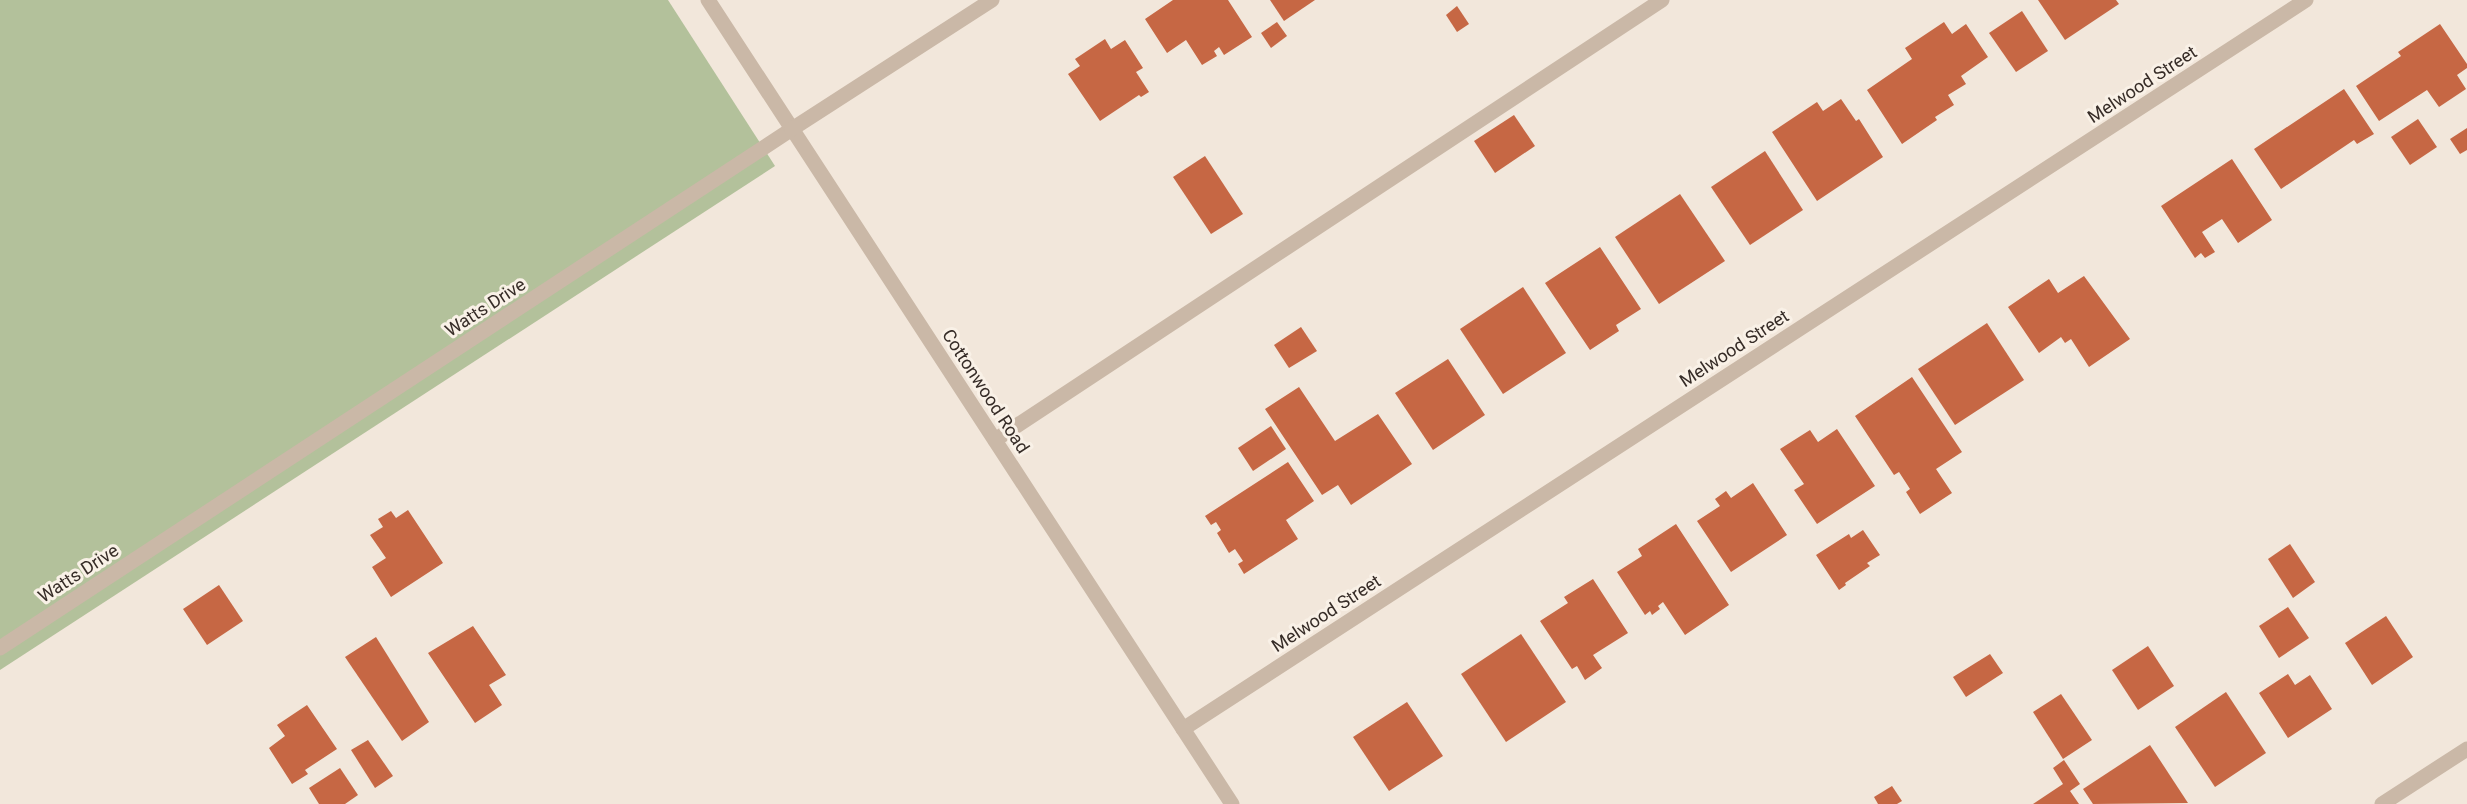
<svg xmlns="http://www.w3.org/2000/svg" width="2467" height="804" font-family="Roboto,sans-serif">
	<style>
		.green { fill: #b3c19b }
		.building { fill: #c66744 }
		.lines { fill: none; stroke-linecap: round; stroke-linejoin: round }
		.service { stroke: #cab8a7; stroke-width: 15 }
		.minor { stroke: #cab8a7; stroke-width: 15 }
		.tertiary { stroke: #cab8a7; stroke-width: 15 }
		.labels { text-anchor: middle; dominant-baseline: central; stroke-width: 6; stroke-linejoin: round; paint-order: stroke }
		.street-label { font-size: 18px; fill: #362c27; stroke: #f9f1e7 }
	</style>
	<rect width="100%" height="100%" fill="#f2e7db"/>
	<!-- green -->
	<polygon class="green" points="0,0 668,0 775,166 0,670"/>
	<!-- building -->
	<g class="building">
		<polygon points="1173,0 1228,0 1252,37 1224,55 1219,47 1214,51 1217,56 1202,65 1186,40 1167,53 1145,19"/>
		<polygon points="1270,0 1315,0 1284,21"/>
		<polygon points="2038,0 2116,0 2119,4 2065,40"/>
		<polygon points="1457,6 1469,24 1457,32 1446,15"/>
		<polygon points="2022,11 2048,51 2016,72 1989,33"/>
		<polygon points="1277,22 1287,36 1271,48 1261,33"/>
		<polygon points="1944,22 1952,34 1966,24 1988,57 1961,76 1966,84 1948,95 1954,105 1935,117 1937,120 1902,144 1867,90 1912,59 1905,48"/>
		<polygon points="2440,24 2467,64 2467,68 2457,75 2466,89 2439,107 2427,90 2379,121 2356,86 2401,56 2398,52"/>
		<polygon points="1105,39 1111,49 1125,40 1143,68 1136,72 1149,92 1141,97 1139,95 1100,121 1068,74 1080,66 1075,59"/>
		<polygon points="2344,89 2374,134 2357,144 2354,140 2281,189 2254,149"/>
		<polygon points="1841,99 1856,121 1859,119 1883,157 1817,201 1772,132 1817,102 1823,111"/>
		<polygon points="1514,115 1535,146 1495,173 1474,141"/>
		<polygon points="2418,119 2437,147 2410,165 2391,137"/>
		<polygon points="2467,128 2467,150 2460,154 2450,139"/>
		<polygon points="1765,151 1803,210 1750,245 1711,187"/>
		<polygon points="1205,156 1243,214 1211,234 1173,177"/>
		<polygon points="2232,159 2272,220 2238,243 2222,219 2202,232 2215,252 2205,258 2201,253 2195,258 2161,206"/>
		<polygon points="1680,194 1725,261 1659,304 1615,237"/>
		<polygon points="1600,247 1641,309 1616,325 1619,331 1590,350 1545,283"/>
		<polygon points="2084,276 2130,339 2089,367 2071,339 2065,343 2061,337 2039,353 2008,307 2049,279 2058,293"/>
		<polygon points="1523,287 1566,353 1503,394 1460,329"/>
		<polygon points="1987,323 2024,380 1955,425 1918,369"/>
		<polygon points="1301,327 1317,351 1289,368 1274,345"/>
		<polygon points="1448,359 1485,415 1433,450 1395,393"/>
		<polygon points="1912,377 1962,452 1936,469 1952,493 1920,514 1906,492 1910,489 1899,472 1894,475 1855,416"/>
		<polygon points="1299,387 1335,441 1378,414 1412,464 1351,505 1338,485 1322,495 1265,409"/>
		<polygon points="1271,426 1286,449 1253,471 1238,448"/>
		<polygon points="1837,429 1875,486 1817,524 1794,490 1804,484 1780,449 1810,430 1818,442"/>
		<polygon points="1288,462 1314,501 1286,520 1298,539 1244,574 1238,564 1243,561 1235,549 1229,553 1217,533 1221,530 1216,522 1211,525 1205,516"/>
		<polygon points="1753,483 1787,535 1731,572 1697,521 1720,506 1715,499 1726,491 1731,498"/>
		<polygon points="408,510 443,563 391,597 372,567 386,558 370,535 383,527 378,519 391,511 396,518"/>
		<polygon points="1676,524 1729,605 1685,635 1663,602 1658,606 1660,609 1652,615 1650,611 1645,615 1617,572 1642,556 1638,549"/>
		<polygon points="1863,530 1880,555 1867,563 1870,566 1845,583 1846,585 1839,590 1816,555 1849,534 1851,538"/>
		<polygon points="2290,544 2315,582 2293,598 2268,559"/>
		<polygon points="1593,579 1628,633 1593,655 1602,668 1585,680 1577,666 1572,669 1540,621 1568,603 1564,597"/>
		<polygon points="219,585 243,621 207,645 183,609"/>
		<polygon points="2288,607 2309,638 2279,658 2259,626"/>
		<polygon points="2386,616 2413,657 2372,685 2345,643"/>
		<polygon points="473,626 506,675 489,685 502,705 475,723 428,653"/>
		<polygon points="1521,634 1566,702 1506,742 1461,674"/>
		<polygon points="376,637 429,722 402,741 345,657"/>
		<polygon points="2148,646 2174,686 2138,710 2112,670"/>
		<polygon points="1990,654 2003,673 1966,697 1953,677"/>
		<polygon points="2288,674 2295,685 2310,675 2332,709 2288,738 2259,693"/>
		<polygon points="2226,692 2266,753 2215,787 2175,727"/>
		<polygon points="2061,694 2092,740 2063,759 2033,712"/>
		<polygon points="1407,702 1443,756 1389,791 1353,737"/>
		<polygon points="307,705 337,749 305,770 308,774 292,784 269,748 285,736 277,725"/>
		<polygon points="368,740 393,776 375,788 351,750"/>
		<polygon points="2150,745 2188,803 2093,804 2083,789"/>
		<polygon points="2064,760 2080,784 2070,791 2079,804 2033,804 2063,784 2053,768"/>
		<polygon points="340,768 358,795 345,804 319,804 309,788"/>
		<polygon points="1892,786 1902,801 1897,804 1878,804 1874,797"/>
	</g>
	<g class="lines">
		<!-- service -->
		<polyline class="service" points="995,440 1662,0"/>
		<!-- minor -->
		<g class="minor">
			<polyline points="0,648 792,129"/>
			<polyline points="1183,729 2306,0"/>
			<polyline points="2382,804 2467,749"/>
		</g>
		<!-- tertiary -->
		<g class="tertiary">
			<polyline points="708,0 1232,804"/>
			<polyline points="792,129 992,0"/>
		</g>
	</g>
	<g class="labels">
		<!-- street labels -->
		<g class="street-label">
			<text transform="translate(2142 84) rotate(-33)">Melwood Street</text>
			<text transform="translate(485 307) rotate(-33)">Watts Drive</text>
			<text transform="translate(1734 348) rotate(-33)">Melwood Street</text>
			<text transform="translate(986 391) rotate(57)">Cottonwood Road</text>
			<text transform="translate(78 573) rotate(-33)">Watts Drive</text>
			<text transform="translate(1326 613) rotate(-33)">Melwood Street</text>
		</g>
	</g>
</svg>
